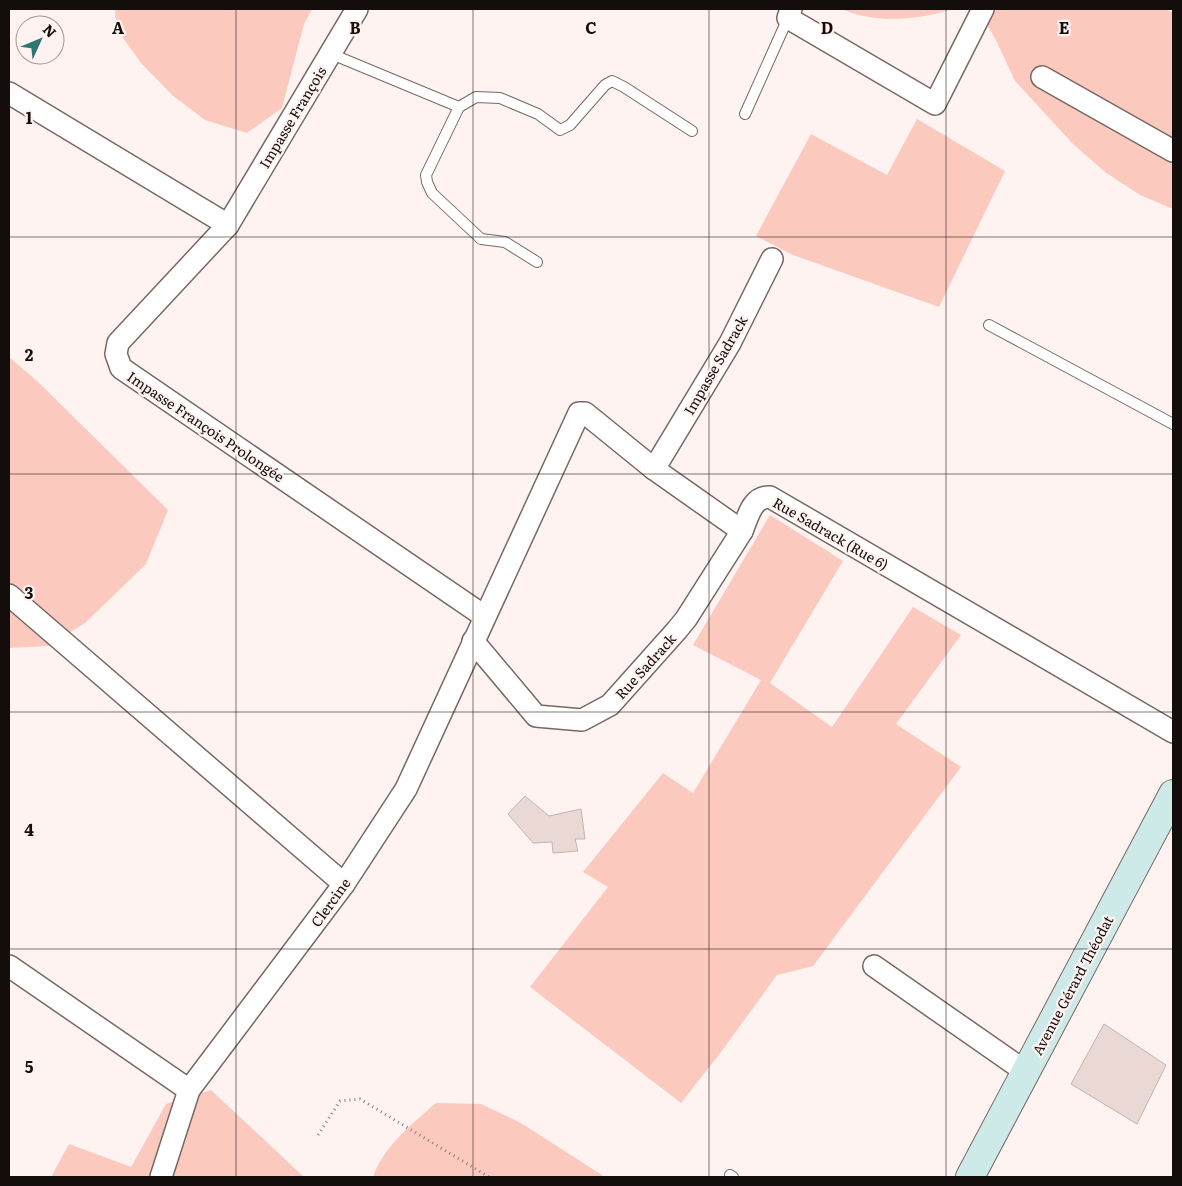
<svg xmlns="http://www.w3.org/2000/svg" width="1182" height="1186" font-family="Literata,serif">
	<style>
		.green { fill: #fcc9bf }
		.building { fill: #e9d8d4; stroke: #c4b3b0 }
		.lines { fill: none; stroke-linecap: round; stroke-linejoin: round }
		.lane-casing { stroke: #776865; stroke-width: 12 }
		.street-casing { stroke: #776865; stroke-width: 24 }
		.secondary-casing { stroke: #776865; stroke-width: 30 }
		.path { stroke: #88807e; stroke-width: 3; stroke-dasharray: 1 4; stroke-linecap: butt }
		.lane { stroke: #fff; stroke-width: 10 }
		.street { stroke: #fff; stroke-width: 21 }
		.secondary { stroke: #cdeae8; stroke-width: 28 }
		.grid { fill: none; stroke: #130e0c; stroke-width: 1; stroke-opacity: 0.55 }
		.labels { text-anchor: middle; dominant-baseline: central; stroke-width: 4.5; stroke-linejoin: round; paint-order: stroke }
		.street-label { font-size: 14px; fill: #130e0c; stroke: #fef3f1 }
		.grid-label { font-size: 16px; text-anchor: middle; font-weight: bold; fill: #130e0c; stroke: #fef3f1; stroke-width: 4.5; stroke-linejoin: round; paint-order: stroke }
	</style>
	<rect width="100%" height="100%" fill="#fef3f1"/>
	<!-- green -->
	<g class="green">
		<polygon points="115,9 312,9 304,24 282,108 247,133 205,120 172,95 141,63 116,28"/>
		<path d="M842,9H953C919,20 875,24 842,9Z"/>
		<polygon points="978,9 1166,9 1173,13 1173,209 1140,195 1105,172 1073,144 1015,81 996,40"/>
		<polygon points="917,119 1005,171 939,307 793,255 756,236 811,134 887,175"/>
		<polygon points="9,357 37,381 168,510 146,564 85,623 48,646 9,648"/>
		<polygon points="770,515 843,561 770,683 832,727 913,607 961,635 896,724 961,767 813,966 777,975 721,1052 681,1103 530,987 608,887 583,872 663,773 693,793 761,680 693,645"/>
		<polygon points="211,1090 304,1177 51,1177 69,1144 131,1167 166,1104"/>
		<path d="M436,1103L481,1104L521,1123L605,1177H373C383,1147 413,1123 436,1103Z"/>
	</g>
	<!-- building -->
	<g class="building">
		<polygon points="525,796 549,816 581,809 585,839 575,839 578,851 553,853 552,842 533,843 508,814"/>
		<polygon points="1104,1024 1166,1065 1137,1124 1071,1084"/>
	</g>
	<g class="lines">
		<!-- lane casing -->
		<g class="lane-casing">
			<g id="lane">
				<polyline points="329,53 459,107 476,97 500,98 538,114 560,130 570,125 605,85 612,81 624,87 692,131"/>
				<polyline points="459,107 426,175 427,182 432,193 481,239 505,242 537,262"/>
				<polyline points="745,114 788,18"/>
				<polyline points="989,325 1173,424"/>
				<polyline points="730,1175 733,1177"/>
			</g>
		</g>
		<!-- street casing -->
		<g class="street-casing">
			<g id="street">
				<polyline points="791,9 788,18 935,104 983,9"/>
				<polyline points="1042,77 1173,151"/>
				<polyline points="9,93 228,225 118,343 116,354 121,368 484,616"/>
				<polyline points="228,225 357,9"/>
				<polyline points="654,469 730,343 772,259"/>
				<polyline points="9,595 344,884"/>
				<polyline points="473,641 536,716 582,720 610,705 677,630 686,619 742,531"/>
				<polyline points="9,966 189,1090"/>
				<polyline points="874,966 1026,1072"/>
				<path d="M161,1177L189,1090L344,884L406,789L579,413H585L654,469L742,531C748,517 752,496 770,497L1173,732"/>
			</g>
		</g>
		<!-- secondary casing -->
		<g class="secondary-casing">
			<polyline id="secondary" points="970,1177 1173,794"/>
		</g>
		<!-- path -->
		<polyline class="path" points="318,1135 340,1101 360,1099 489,1177"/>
		<!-- lane -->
		<use href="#lane" class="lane"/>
		<!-- street -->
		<use href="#street" class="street"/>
		<!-- secondary -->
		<use href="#secondary" class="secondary"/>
	</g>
	<!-- grid -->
	<path class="grid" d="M236,9V1177M473,9V1177M709,9V1177M946,9V1177M9,237H1173M9,474H1173M9,712H1173M9,949H1173"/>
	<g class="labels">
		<!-- street labels -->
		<g class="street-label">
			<text transform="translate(292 117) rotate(-59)">Impasse François</text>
			<text transform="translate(715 365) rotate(-60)">Impasse Sadrack</text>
			<text transform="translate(206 426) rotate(34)">Impasse François Prolongée</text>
			<text transform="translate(831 533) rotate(30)">Rue Sadrack (Rue 6)</text>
			<text transform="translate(645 666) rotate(-48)">Rue Sadrack</text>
			<text transform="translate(330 902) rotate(-54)">Clercine</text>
			<text transform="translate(1072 985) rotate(-62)">Avenue Gérard Théodat</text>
		</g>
	</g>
	<g class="grid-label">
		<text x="118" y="34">A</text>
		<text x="355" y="34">B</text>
		<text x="591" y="34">C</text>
		<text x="827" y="34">D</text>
		<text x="1064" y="34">E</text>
		<text x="29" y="124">1</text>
		<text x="29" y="361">2</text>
		<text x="29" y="599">3</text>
		<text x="29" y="836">4</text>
		<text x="29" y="1073">5</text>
	</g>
	<!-- border -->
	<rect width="1182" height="1186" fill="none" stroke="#130e0c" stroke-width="20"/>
	<!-- north arrow -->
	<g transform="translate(40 40) rotate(46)"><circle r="24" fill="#fef3f1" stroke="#a09795"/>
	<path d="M0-4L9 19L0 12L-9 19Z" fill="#2d7672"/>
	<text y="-8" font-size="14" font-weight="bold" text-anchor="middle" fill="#130e0c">N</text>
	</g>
</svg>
